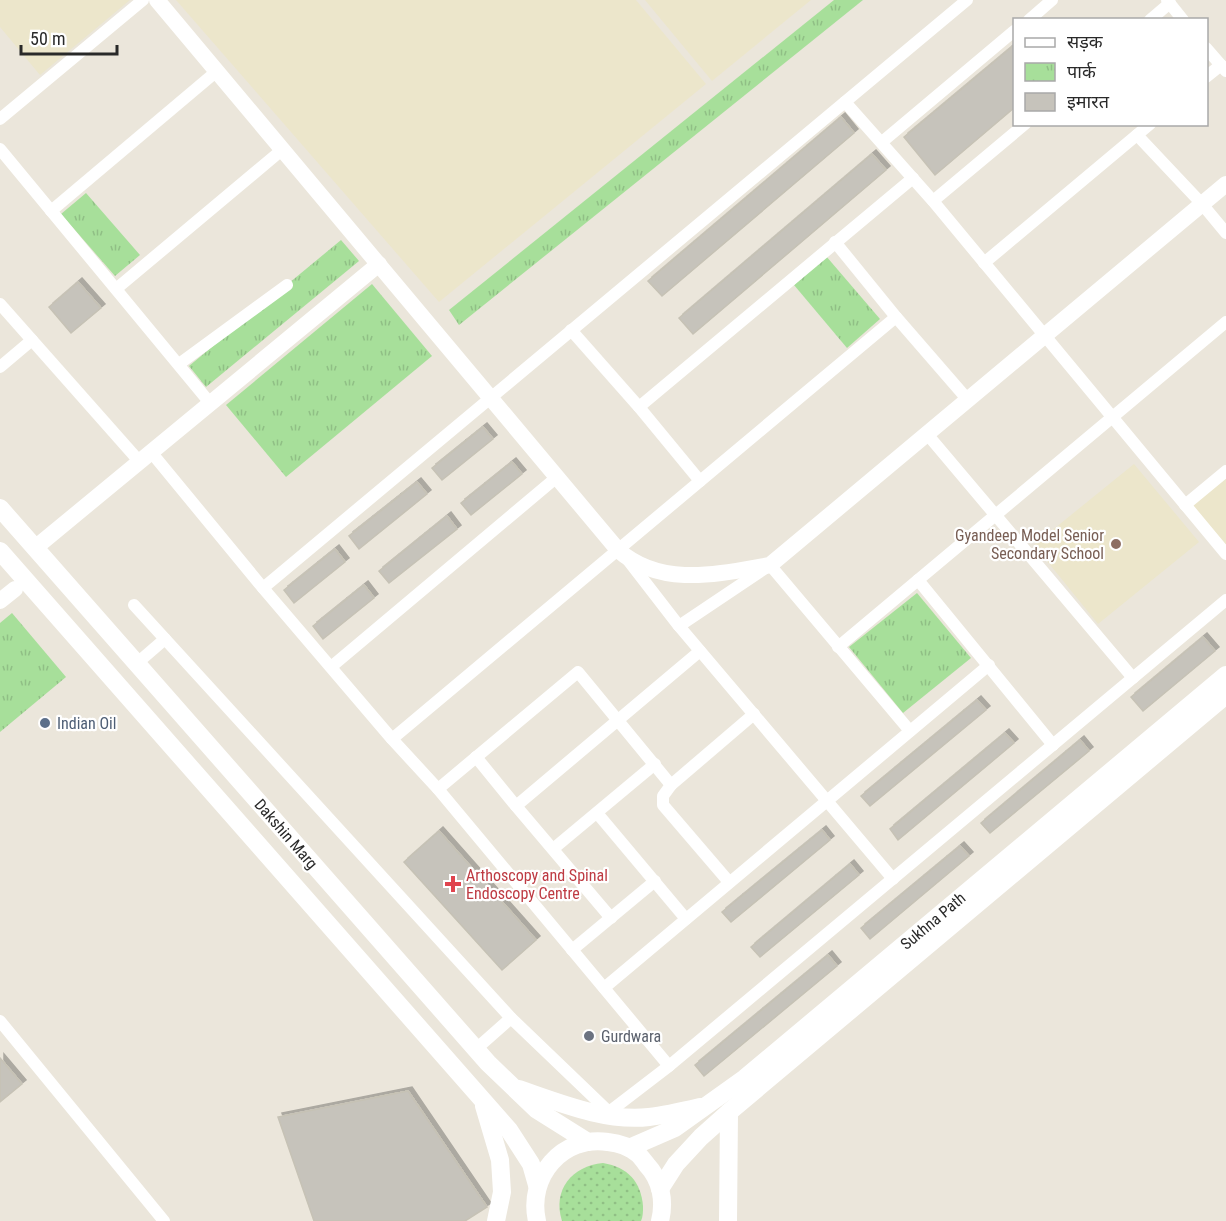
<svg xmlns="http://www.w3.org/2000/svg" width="1226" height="1221" font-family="'Roboto Condensed','Noto Sans Devanagari',sans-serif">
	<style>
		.education { fill: #ece6cb }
		.grass { fill: url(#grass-dots) }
		.park { fill: url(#park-tufts) }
		.building { fill: #c6c3bb; stroke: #c6c2b5; stroke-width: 1.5; filter: url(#shadow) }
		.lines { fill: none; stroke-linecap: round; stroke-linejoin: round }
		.minor { stroke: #fff; stroke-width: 12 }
		.tertiary { stroke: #fff; stroke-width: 16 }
		.secondary { stroke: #fff; stroke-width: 18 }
		.education-dot { fill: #8d6e63; stroke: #fff; stroke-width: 2 }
		.service-dot { fill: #5c6f8a; stroke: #fff; stroke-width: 2 }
		.health-dot { fill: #e0444e; stroke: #fff; stroke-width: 2 }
		.worship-dot { fill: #6b7280; stroke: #fff; stroke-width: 2 }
		.labels { text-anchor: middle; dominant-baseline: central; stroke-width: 4.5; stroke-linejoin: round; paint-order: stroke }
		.education-label { font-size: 16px; fill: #785e54; stroke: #fff; text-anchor: end }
		.service-label { font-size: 16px; fill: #4e5e75; stroke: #fff; text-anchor: start }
		.street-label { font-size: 16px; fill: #292929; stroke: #fff }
		.health-label { font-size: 16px; fill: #be3a42; stroke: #fff; text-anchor: start }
		.worship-label { font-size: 16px; fill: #5b616d; stroke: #fff; text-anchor: start }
	</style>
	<defs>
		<pattern id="grass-dots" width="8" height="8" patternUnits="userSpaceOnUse" patternTransform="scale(1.5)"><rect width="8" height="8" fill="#a7df9a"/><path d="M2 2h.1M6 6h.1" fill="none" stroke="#90bf85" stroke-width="1.8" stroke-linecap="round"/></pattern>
		<pattern id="park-tufts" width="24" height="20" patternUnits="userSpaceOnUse" patternTransform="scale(1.5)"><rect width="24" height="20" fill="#a7df9a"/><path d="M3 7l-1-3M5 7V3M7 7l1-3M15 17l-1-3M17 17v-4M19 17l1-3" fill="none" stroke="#90bf85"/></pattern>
		<filter id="shadow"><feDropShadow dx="4" dy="-4" stdDeviation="0" flood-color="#0004"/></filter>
	</defs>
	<rect width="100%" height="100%" fill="#ebe6db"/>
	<!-- education -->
	<g class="education">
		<polygon points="0,0 130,0 40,75 0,27"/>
		<polygon points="176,0 636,0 706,84 439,302"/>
		<polygon points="645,0 811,0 712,81"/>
		<polygon points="1134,464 1199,542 1098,624 1034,545"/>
		<polygon points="1226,475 1226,545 1191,504"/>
	</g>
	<!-- grass -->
	<path class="grass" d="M603,1163C628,1167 641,1182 643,1206C643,1212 643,1216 641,1221H562C552,1190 572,1166 603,1163Z"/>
	<!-- park -->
	<g class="park">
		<polygon points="834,0 863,0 459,325 449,310"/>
		<polygon points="86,193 140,255 115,276 61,214"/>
		<polygon points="341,240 359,261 206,387 189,366"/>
		<polygon points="826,256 880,319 847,348 794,285"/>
		<polygon points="372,284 432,356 286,477 226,405"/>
		<polygon points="917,593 971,658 903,713 849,647"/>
		<polygon points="12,613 66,677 0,732 0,623"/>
	</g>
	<!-- building -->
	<g class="building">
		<polygon points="1014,45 1014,108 935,175 904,137"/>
		<polygon points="841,117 854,133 662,296 648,281"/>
		<polygon points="872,154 886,170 693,334 679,318"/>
		<polygon points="78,282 101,308 71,333 49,307"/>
		<polygon points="483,427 493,439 442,480 432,468"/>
		<polygon points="512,462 522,474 471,515 461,503"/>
		<polygon points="417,482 427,494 359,549 349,536"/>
		<polygon points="447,516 457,529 389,583 379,571"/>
		<polygon points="335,549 345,562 294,603 284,590"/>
		<polygon points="364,585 374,598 323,639 313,626"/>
		<polygon points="1203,637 1215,651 1143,711 1131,697"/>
		<polygon points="977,700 986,710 870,806 861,796"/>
		<polygon points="1005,733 1014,743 898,840 890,829"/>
		<polygon points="1080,740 1089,751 990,833 981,823"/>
		<polygon points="822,830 830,840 731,922 722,912"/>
		<polygon points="439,831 536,940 502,970 404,862"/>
		<polygon points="960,846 969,856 870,939 861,928"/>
		<polygon points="850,864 859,875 760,957 751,947"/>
		<polygon points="828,955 837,966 704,1076 695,1065"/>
		<polygon points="0,1058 22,1084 0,1102"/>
		<polygon points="408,1091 487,1207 465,1221 314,1221 278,1117"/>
	</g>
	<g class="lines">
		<!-- minor -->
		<g class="minor">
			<polyline points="1167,0 1183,20"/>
			<polyline points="1029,20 1052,0"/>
			<polyline points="1150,20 1170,3"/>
			<polyline points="1206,48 1226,71"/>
			<polyline points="1206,77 1221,65"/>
			<polyline points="845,102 933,201 1226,554"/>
			<polyline points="0,119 143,0"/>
			<polyline points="1137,135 1202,204 1226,233"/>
			<polyline points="882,142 1014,31"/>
			<polyline points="0,149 210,403"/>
			<polyline points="933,201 1025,124"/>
			<polyline points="51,211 217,71"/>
			<polyline points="835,242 896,317 968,400"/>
			<polyline points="984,263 1150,124"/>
			<polyline points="116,289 283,149"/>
			<polyline points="0,304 139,461"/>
			<polyline points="571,330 639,407 700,481"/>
			<polyline points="179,364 287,285"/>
			<polyline points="0,367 32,340"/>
			<polyline points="639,407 913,178"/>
			<polyline points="927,434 1133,678"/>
			<polyline points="151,452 263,588 392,739 438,789 669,1066"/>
			<polyline points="1185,505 1226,471"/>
			<polyline points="628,560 679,626 893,879"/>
			<polyline points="918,580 1053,745"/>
			<polyline points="263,588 967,0"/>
			<polyline points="134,605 511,1018 609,1112 669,1066 1226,600"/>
			<polyline points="679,626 770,565 910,731"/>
			<polyline points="838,647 1226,322"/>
			<polyline points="143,658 165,639"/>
			<polyline points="331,667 557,477"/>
			<polyline points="392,739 896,317"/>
			<polyline points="476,757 516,806 611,918"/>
			<polyline points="438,789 578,672 671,785"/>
			<polyline points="516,806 700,651"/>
			<polyline points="597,813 686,919"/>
			<polyline points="553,849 655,764"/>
			<polyline points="729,882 663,805 663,796 671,785 754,714"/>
			<polyline points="572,950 655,881"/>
			<polyline points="604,988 989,665"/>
			<polyline points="0,1021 164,1221"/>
			<polyline points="476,1049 511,1018"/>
		</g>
		<!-- tertiary -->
		<g class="tertiary">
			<path d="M157,0C311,183 463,367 618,550C661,588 718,574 770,565L1226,184"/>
			<polyline points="41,543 379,264"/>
			<polyline points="0,601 15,589"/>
		</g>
		<!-- secondary -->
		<g class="secondary">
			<polyline points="0,508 488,1063 537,1110 588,1142"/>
			<polyline points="0,551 509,1130 531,1164 537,1185"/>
			<path d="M519,1089C560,1103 606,1122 649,1117C666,1115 683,1111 700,1107"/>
			<polyline points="484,1106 500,1160 502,1192 496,1221"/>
			<polyline points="629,1148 675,1128 745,1078 1226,675"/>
			<polyline points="660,1189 676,1164 701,1137 729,1112 1226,695"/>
			<path d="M537,1221C527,1177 562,1135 608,1142C618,1143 630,1147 638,1154C641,1157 644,1161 647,1165C661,1180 665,1201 660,1221"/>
			<polyline points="728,1221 729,1112"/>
		</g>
	</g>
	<!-- markers -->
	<circle class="education-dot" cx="1116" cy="544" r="6"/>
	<circle class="service-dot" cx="45" cy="723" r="6"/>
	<path class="health-dot" d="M450 875h6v6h6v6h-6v6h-6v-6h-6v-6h6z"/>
	<circle class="worship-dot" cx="589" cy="1036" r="6"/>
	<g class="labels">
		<!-- education labels -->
		<g class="education-label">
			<text x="1104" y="535">Gyandeep Model Senior<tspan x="1104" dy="18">Secondary School</tspan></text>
		</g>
		<!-- service labels -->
		<g class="service-label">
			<text x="57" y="723">Indian Oil</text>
		</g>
		<!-- street labels -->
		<g class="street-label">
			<text transform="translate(286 834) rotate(49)">Dakshin Marg</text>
			<text transform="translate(933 921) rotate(-40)">Sukhna Path</text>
		</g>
		<!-- health labels -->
		<g class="health-label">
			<text x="466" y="875">Arthoscopy and Spinal<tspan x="466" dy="18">Endoscopy Centre</tspan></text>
		</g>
		<!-- worship labels -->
		<g class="worship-label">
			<text x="601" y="1036">Gurdwara</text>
		</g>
	</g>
	<!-- legend -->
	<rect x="1013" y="18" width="195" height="108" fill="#ffffff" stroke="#a9a9a9" stroke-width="1.5"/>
	<rect x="1025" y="38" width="30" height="9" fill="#ffffff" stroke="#a9a9a9" stroke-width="1.5"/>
	<text x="1067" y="48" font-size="18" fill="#292929">सड़क</text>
	<rect x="1025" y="63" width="30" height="18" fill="url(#park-tufts)" stroke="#a9a9a9" stroke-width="1.5"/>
	<text x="1067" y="78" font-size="18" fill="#292929">पार्क</text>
	<rect x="1025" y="93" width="30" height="18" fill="#c6c3bb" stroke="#a9a9a9" stroke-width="1.5"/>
	<text x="1067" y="108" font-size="18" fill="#292929">इमारत</text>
	<!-- scale -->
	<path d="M21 45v9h96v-9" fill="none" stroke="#292929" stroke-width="3"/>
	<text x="30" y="45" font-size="18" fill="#292929" stroke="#ffffff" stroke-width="4.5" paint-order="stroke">50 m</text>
</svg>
